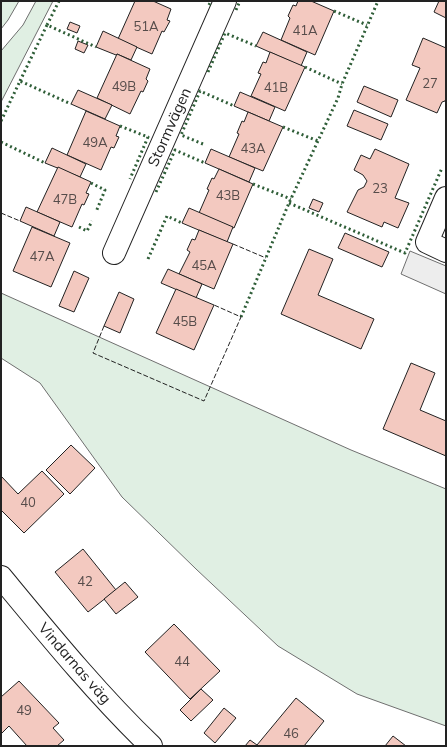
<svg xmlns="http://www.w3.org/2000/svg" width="447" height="747" font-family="Mulish,sans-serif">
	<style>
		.green { fill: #e0efe3; stroke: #6f6f6f }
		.parking { fill: #ededed; stroke: #6f6f6f }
		.building { fill: #f3c9c0; stroke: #222 }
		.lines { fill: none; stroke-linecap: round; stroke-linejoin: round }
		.minor-casing { stroke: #222; stroke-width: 24 }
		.minor { stroke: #fff; stroke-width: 22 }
		.hedge { stroke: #2f5e38; stroke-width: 3; stroke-dasharray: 2 3; stroke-linecap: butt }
		.fence { stroke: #222; stroke-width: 1; stroke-dasharray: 5 2; stroke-linecap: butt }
		.labels { text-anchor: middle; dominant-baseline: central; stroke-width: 3; stroke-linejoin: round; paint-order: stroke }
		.number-label { font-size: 13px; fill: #564c4a }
		.street-label { font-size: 15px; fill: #222; stroke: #fff }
	</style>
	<rect width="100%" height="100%" fill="#fff"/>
	<!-- green -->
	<g class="green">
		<polygon points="1,1 19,1 8,20 1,29"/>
		<polygon points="36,1 53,1 1,102 1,51 23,25"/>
		<polygon points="1,293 351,450 446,489 446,726 357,694 278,646 196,569 122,497 40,383 1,358"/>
	</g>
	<!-- parking -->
	<polygon class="parking" points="410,251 446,266 446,294 401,274"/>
	<!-- building -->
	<g class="building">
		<polygon points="135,1 153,1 171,9 167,20 170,21 164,32 162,31 152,54 118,39"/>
		<polygon points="298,1 311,1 334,11 315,55 281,40 290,18 288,16 293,5 296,6"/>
		<polygon points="439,1 446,1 446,18 434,12"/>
		<polygon points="70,22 80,26 77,33 67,29"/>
		<polygon points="103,31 137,47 131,60 117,54 116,55 96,47"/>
		<polygon points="263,32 307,52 301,66 256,46"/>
		<polygon points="423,38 446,48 446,99 445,101 442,102 437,113 406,100 420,68 412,65"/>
		<polygon points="78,41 88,45 84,53 75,49"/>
		<polygon points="270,52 305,67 285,111 251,96 261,74 258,73 263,62 266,63"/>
		<polygon points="117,54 150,69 146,79 148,81 143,92 141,91 130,114 97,98"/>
		<polygon points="364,86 398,100 391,117 357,102"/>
		<polygon points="78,90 112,105 105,119 71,104"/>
		<polygon points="240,92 275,107 269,121 234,106"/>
		<polygon points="354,110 388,124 381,140 347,126"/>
		<polygon points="86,111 120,126 116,136 119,137 114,148 111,147 101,170 67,155"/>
		<polygon points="248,112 283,127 263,171 229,157 239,134 237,133 242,121 244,122"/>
		<polygon points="52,148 86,164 80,177 45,163"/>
		<polygon points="211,149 255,168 249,182 205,163"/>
		<polygon points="375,149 409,164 395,198 409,203 398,228 384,222 382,227 347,212 358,190 364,187 367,181 363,175 354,170 361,155 370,159"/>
		<polygon points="58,167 91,182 86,193 89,194 84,205 82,204 72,227 37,212"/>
		<polygon points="219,169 253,184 234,228 199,213 209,190 207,189 212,178 214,179"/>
		<polygon points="313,199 323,203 319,212 309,208"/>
		<polygon points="26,207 60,222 54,236 20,221"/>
		<polygon points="189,208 233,227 227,242 182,223"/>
		<polygon points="32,227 70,243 51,287 13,271"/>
		<polygon points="199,230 233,244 214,289 179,274 190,252 187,250 192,239 195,240"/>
		<polygon points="345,233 389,252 382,267 338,248"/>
		<polygon points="309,249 333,259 318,295 374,319 361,349 281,314"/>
		<polygon points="168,269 202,284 196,298 161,283"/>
		<polygon points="74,271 89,278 74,312 59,306"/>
		<polygon points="176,289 214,305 194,350 156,333"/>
		<polygon points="119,292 134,299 120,333 104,326"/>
		<polygon points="411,363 435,373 420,410 446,421 446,456 383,429"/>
		<polygon points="71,445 95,468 70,494 46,470"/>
		<polygon points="42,471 64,494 24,533 1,510 1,476 18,494"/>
		<polygon points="83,549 116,590 88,612 55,572"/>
		<polygon points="125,582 138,597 116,614 104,599"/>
		<polygon points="174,624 220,671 190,699 145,652"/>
		<polygon points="19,681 59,723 53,728 64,740 57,746 27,746 9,726 1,734 1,697"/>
		<polygon points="201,689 213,700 191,721 180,710"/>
		<polygon points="296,698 324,721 304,746 258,746 257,745"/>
		<polygon points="224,708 236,718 215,743 204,733"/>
		<polygon points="393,736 406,746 385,746"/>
		<polygon points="250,740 257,745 258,746 245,746"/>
	</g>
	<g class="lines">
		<!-- minor casing -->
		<g class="minor-casing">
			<g id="minor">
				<polyline points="446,198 427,242 446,251"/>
				<polyline points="114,253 225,1"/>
				<path d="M1,577C49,635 97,694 151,746"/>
			</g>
		</g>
		<!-- minor -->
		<use href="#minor" class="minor"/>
		<!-- hedge -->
		<g class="hedge">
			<polyline points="209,5 211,1"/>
			<polyline points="236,10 240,1"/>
			<polyline points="334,11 367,25"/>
			<polyline points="47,25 59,1"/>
			<polyline points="305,67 342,84"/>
			<polyline points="208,72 225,33 256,46"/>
			<polyline points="20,81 47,25 96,47"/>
			<polyline points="1,121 20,81 71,104"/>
			<polyline points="120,126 148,137 130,179"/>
			<polyline points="283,127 318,141"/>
			<polyline points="1,142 45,163"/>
			<polyline points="203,144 181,135 200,91 234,106"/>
			<polyline points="91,183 105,190 96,212"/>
			<polyline points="253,184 291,199"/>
			<polyline points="156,192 175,150 205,163"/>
			<polyline points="289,203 405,253 442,168"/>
			<polyline points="79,227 87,231 92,221"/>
			<polyline points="148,259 167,216 182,223"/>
			<polyline points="241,317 289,203 338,98 342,84 378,1"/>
		</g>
		<!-- fence -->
		<g class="fence">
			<polyline points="1,213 20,221"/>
			<polyline points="233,244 266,258"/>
			<polyline points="104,326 93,353 204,401 241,317 214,305"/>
		</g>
	</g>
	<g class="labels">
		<!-- number labels -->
		<g class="number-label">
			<text x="146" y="26">51A</text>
			<text x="305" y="30">41A</text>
			<text x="430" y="83">27</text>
			<text x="124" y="86">49B</text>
			<text x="276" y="87">41B</text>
			<text x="95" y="142">49A</text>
			<text x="253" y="148">43A</text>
			<text x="380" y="188">23</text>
			<text x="228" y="195">43B</text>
			<text x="65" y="199">47B</text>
			<text x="42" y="256">47A</text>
			<text x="204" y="265">45A</text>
			<text x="185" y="321">45B</text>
			<text x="28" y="502">40</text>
			<text x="85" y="581">42</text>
			<text x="182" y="661">44</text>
			<text x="24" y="710">49</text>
			<text x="291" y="733">46</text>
		</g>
		<!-- street labels -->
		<g class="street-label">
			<text transform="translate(169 127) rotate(-66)">Stormvägen</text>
			<text transform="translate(75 663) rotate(49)">Vindarnas väg</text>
		</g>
	</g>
	<!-- border -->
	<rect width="447" height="747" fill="none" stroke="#222222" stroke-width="4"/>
</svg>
